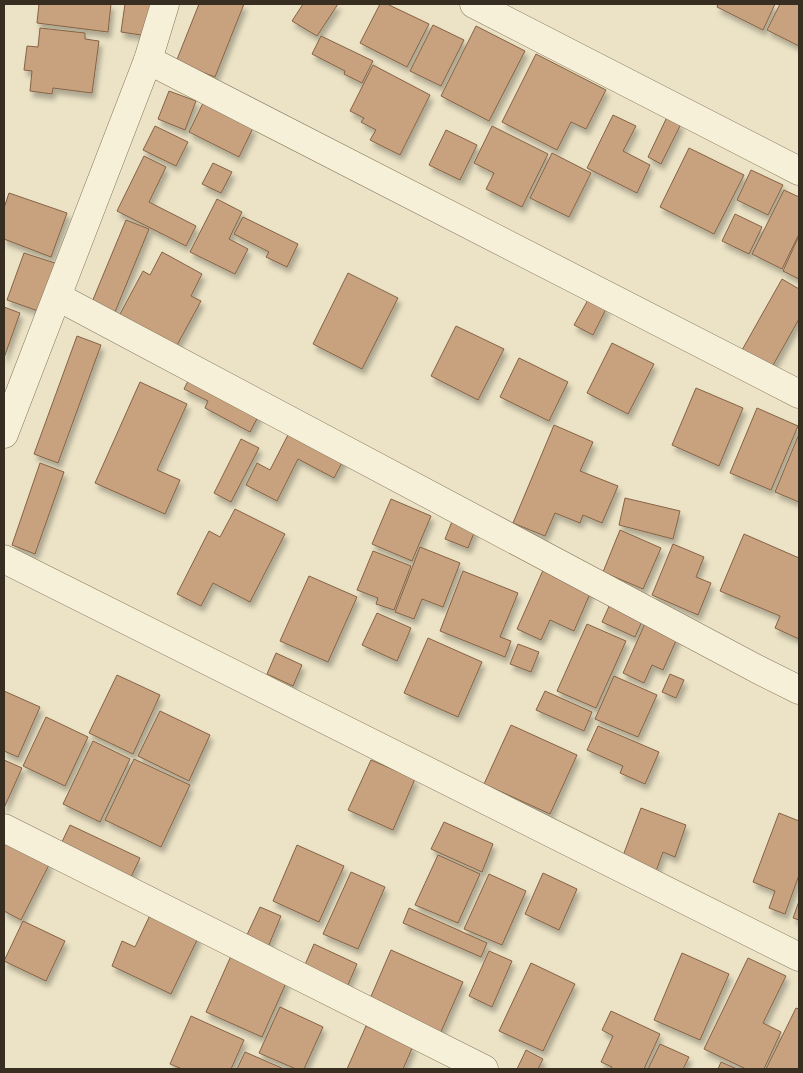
<svg xmlns="http://www.w3.org/2000/svg" width="803" height="1073" font-family="Literata,serif">
	<style>
		.building { fill: #c8a27e; stroke: #846244; filter: url(#shadow) }
		.lines { fill: none; stroke-linecap: round; stroke-linejoin: round }
		.minor-casing { stroke: #86765d; stroke-width: 29 }
		.minor { stroke: #f7f0d9; stroke-width: 28 }
	</style>
	<defs>
		<filter id="shadow"><feDropShadow dx="3" dy="5.5" stdDeviation="2.5" flood-color="#0004"/></filter>
	</defs>
	<rect width="100%" height="100%" fill="#ece3c6"/>
	<!-- building -->
	<g class="building">
		<polygon points="39,4 111,4 108,32 37,23"/>
		<polygon points="125,4 151,4 148,36 121,32"/>
		<polygon points="199,4 244,4 215,77 176,62"/>
		<polygon points="303,4 338,4 317,36 292,21"/>
		<polygon points="380,4 387,4 429,24 407,67 360,43"/>
		<polygon points="718,4 775,4 763,30 717,7"/>
		<polygon points="780,4 799,4 799,46 767,30"/>
		<polygon points="433,25 464,40 441,86 410,71"/>
		<polygon points="476,26 525,51 489,121 441,96"/>
		<polygon points="40,28 85,33 85,39 99,41 92,93 53,88 52,94 30,91 32,71 24,70 27,46 38,47"/>
		<polygon points="321,36 373,61 362,83 344,74 345,71 312,54"/>
		<polygon points="536,54 606,90 586,129 571,122 557,150 502,122"/>
		<polygon points="373,65 430,95 400,155 370,140 376,130 361,122 364,118 350,111"/>
		<polygon points="169,91 196,101 185,130 158,119"/>
		<polygon points="203,103 253,128 239,157 189,132"/>
		<polygon points="613,115 636,126 623,151 650,165 637,193 587,168"/>
		<polygon points="667,117 681,124 661,164 648,157"/>
		<polygon points="155,126 188,142 176,166 143,150"/>
		<polygon points="492,126 548,154 522,207 486,189 494,173 474,163"/>
		<polygon points="446,130 477,145 460,180 429,165"/>
		<polygon points="689,148 744,175 714,234 660,207"/>
		<polygon points="552,153 591,173 569,217 530,198"/>
		<polygon points="144,156 166,167 149,202 196,226 186,246 117,211"/>
		<polygon points="213,163 232,172 221,193 202,184"/>
		<polygon points="751,170 783,185 768,215 737,200"/>
		<polygon points="784,190 799,197 799,234 782,269 752,254"/>
		<polygon points="9,193 67,213 51,257 4,239 4,208"/>
		<polygon points="217,199 242,212 229,239 248,249 235,274 190,252"/>
		<polygon points="735,214 762,227 749,254 722,241"/>
		<polygon points="243,217 298,244 287,267 266,257 269,252 234,234"/>
		<polygon points="126,220 149,229 115,312 92,302"/>
		<polygon points="798,238 799,239 799,279 783,271"/>
		<polygon points="162,252 202,274 191,296 201,301 176,347 119,316 143,271 150,275"/>
		<polygon points="24,253 58,264 41,312 7,300"/>
		<polygon points="348,273 398,298 362,369 313,344"/>
		<polygon points="782,279 799,289 799,319 772,367 742,350"/>
		<polygon points="589,298 607,307 593,335 574,325"/>
		<polygon points="4,307 20,313 4,358"/>
		<polygon points="456,326 504,349 478,400 431,376"/>
		<polygon points="77,336 101,345 58,463 34,454"/>
		<polygon points="612,343 654,364 628,414 587,393"/>
		<polygon points="519,358 568,382 549,421 500,397"/>
		<polygon points="191,375 261,411 250,432 205,408 208,401 184,389"/>
		<polygon points="140,382 187,404 157,470 180,480 165,514 95,483"/>
		<polygon points="696,388 743,408 719,466 672,445"/>
		<polygon points="757,408 798,426 771,490 730,473"/>
		<polygon points="554,425 593,442 580,471 618,486 602,523 583,515 580,523 555,513 545,536 513,523"/>
		<polygon points="291,429 345,457 334,478 298,459 277,501 246,485 257,463 270,470"/>
		<polygon points="799,434 799,502 775,492"/>
		<polygon points="241,439 259,448 231,502 214,493"/>
		<polygon points="40,463 64,472 35,554 12,545"/>
		<polygon points="625,498 680,511 673,539 619,525"/>
		<polygon points="391,499 431,516 412,561 372,544"/>
		<polygon points="235,509 285,534 250,602 213,583 201,606 177,594 209,531 220,537"/>
		<polygon points="453,519 476,528 468,548 445,539"/>
		<polygon points="620,530 661,548 643,589 603,572"/>
		<polygon points="744,534 799,558 799,639 775,628 780,616 720,591"/>
		<polygon points="673,544 704,557 696,577 711,583 698,615 652,595"/>
		<polygon points="420,547 460,563 443,607 422,599 414,619 395,612"/>
		<polygon points="373,551 411,566 394,610 376,604 378,598 357,590"/>
		<polygon points="544,568 592,589 574,631 550,620 541,640 517,629"/>
		<polygon points="463,571 518,593 500,637 511,641 505,657 440,631"/>
		<polygon points="309,576 357,597 328,662 280,641"/>
		<polygon points="611,602 644,617 635,637 602,622"/>
		<polygon points="377,613 411,628 397,661 362,645"/>
		<polygon points="647,619 679,634 663,670 652,665 644,683 623,673"/>
		<polygon points="587,624 626,641 596,708 557,691"/>
		<polygon points="428,638 482,662 458,717 404,693"/>
		<polygon points="518,644 539,652 531,672 510,664"/>
		<polygon points="276,653 302,665 293,686 267,674"/>
		<polygon points="670,674 684,680 676,698 662,692"/>
		<polygon points="117,675 160,695 133,754 89,733"/>
		<polygon points="614,676 657,695 638,737 595,719"/>
		<polygon points="4,691 40,707 18,757 4,751"/>
		<polygon points="545,691 592,712 584,731 536,710"/>
		<polygon points="160,711 210,735 189,781 138,756"/>
		<polygon points="46,717 88,737 65,786 23,766"/>
		<polygon points="511,725 577,755 550,814 484,784"/>
		<polygon points="598,726 659,752 645,784 620,773 623,766 587,750"/>
		<polygon points="93,741 130,759 100,822 63,804"/>
		<polygon points="134,759 190,785 161,847 105,820"/>
		<polygon points="4,760 22,768 4,808"/>
		<polygon points="371,760 415,779 393,830 348,810"/>
		<polygon points="641,808 686,825 675,857 663,852 655,874 621,861"/>
		<polygon points="779,813 799,821 799,875 785,914 769,908 775,891 753,882"/>
		<polygon points="444,822 493,844 482,872 431,849"/>
		<polygon points="70,825 140,858 131,877 61,844"/>
		<polygon points="4,840 50,863 21,920 4,911"/>
		<polygon points="297,845 344,866 319,922 273,901"/>
		<polygon points="438,855 480,874 458,923 415,905"/>
		<polygon points="351,872 385,887 358,949 323,934"/>
		<polygon points="543,873 577,889 559,930 525,914"/>
		<polygon points="489,874 526,891 502,945 464,929"/>
		<polygon points="799,901 799,920 793,918"/>
		<polygon points="260,907 281,916 268,947 246,937"/>
		<polygon points="409,908 487,943 481,957 403,923"/>
		<polygon points="151,913 199,936 171,994 112,966 122,941 135,947"/>
		<polygon points="23,921 65,941 46,981 4,961"/>
		<polygon points="314,944 357,964 347,987 304,967"/>
		<polygon points="391,950 463,982 440,1034 369,1001"/>
		<polygon points="489,951 512,961 492,1007 469,996"/>
		<polygon points="682,953 729,974 700,1040 654,1020"/>
		<polygon points="231,956 287,981 262,1037 206,1012"/>
		<polygon points="748,958 786,976 763,1023 781,1032 764,1069 746,1069 704,1049"/>
		<polygon points="531,963 575,984 543,1051 499,1031"/>
		<polygon points="280,1007 323,1027 304,1069 296,1069 259,1053"/>
		<polygon points="796,1008 799,1009 799,1069 766,1069"/>
		<polygon points="611,1011 660,1034 644,1069 611,1069 612,1067 601,1062 613,1036 602,1030"/>
		<polygon points="191,1016 244,1040 231,1069 182,1069 170,1064"/>
		<polygon points="366,1026 413,1046 403,1069 347,1069"/>
		<polygon points="660,1044 689,1057 683,1069 648,1069"/>
		<polygon points="526,1050 543,1059 538,1069 517,1069"/>
		<polygon points="245,1052 284,1069 237,1069"/>
		<polygon points="721,1062 737,1069 718,1069"/>
	</g>
	<g class="lines">
		<!-- minor casing -->
		<g class="minor-casing">
			<g id="minor">
				<polyline points="474,4 799,171"/>
				<polyline points="148,60 799,394"/>
				<polyline points="58,297 757,669 799,690"/>
				<polyline points="4,434 148,60 165,4"/>
				<polyline points="4,559 799,957"/>
				<polyline points="4,828 484,1069"/>
			</g>
		</g>
		<!-- minor -->
		<use href="#minor" class="minor"/>
	</g>
	<!-- border -->
	<rect width="803" height="1073" fill="none" stroke="#372d20" stroke-width="10"/>
</svg>
